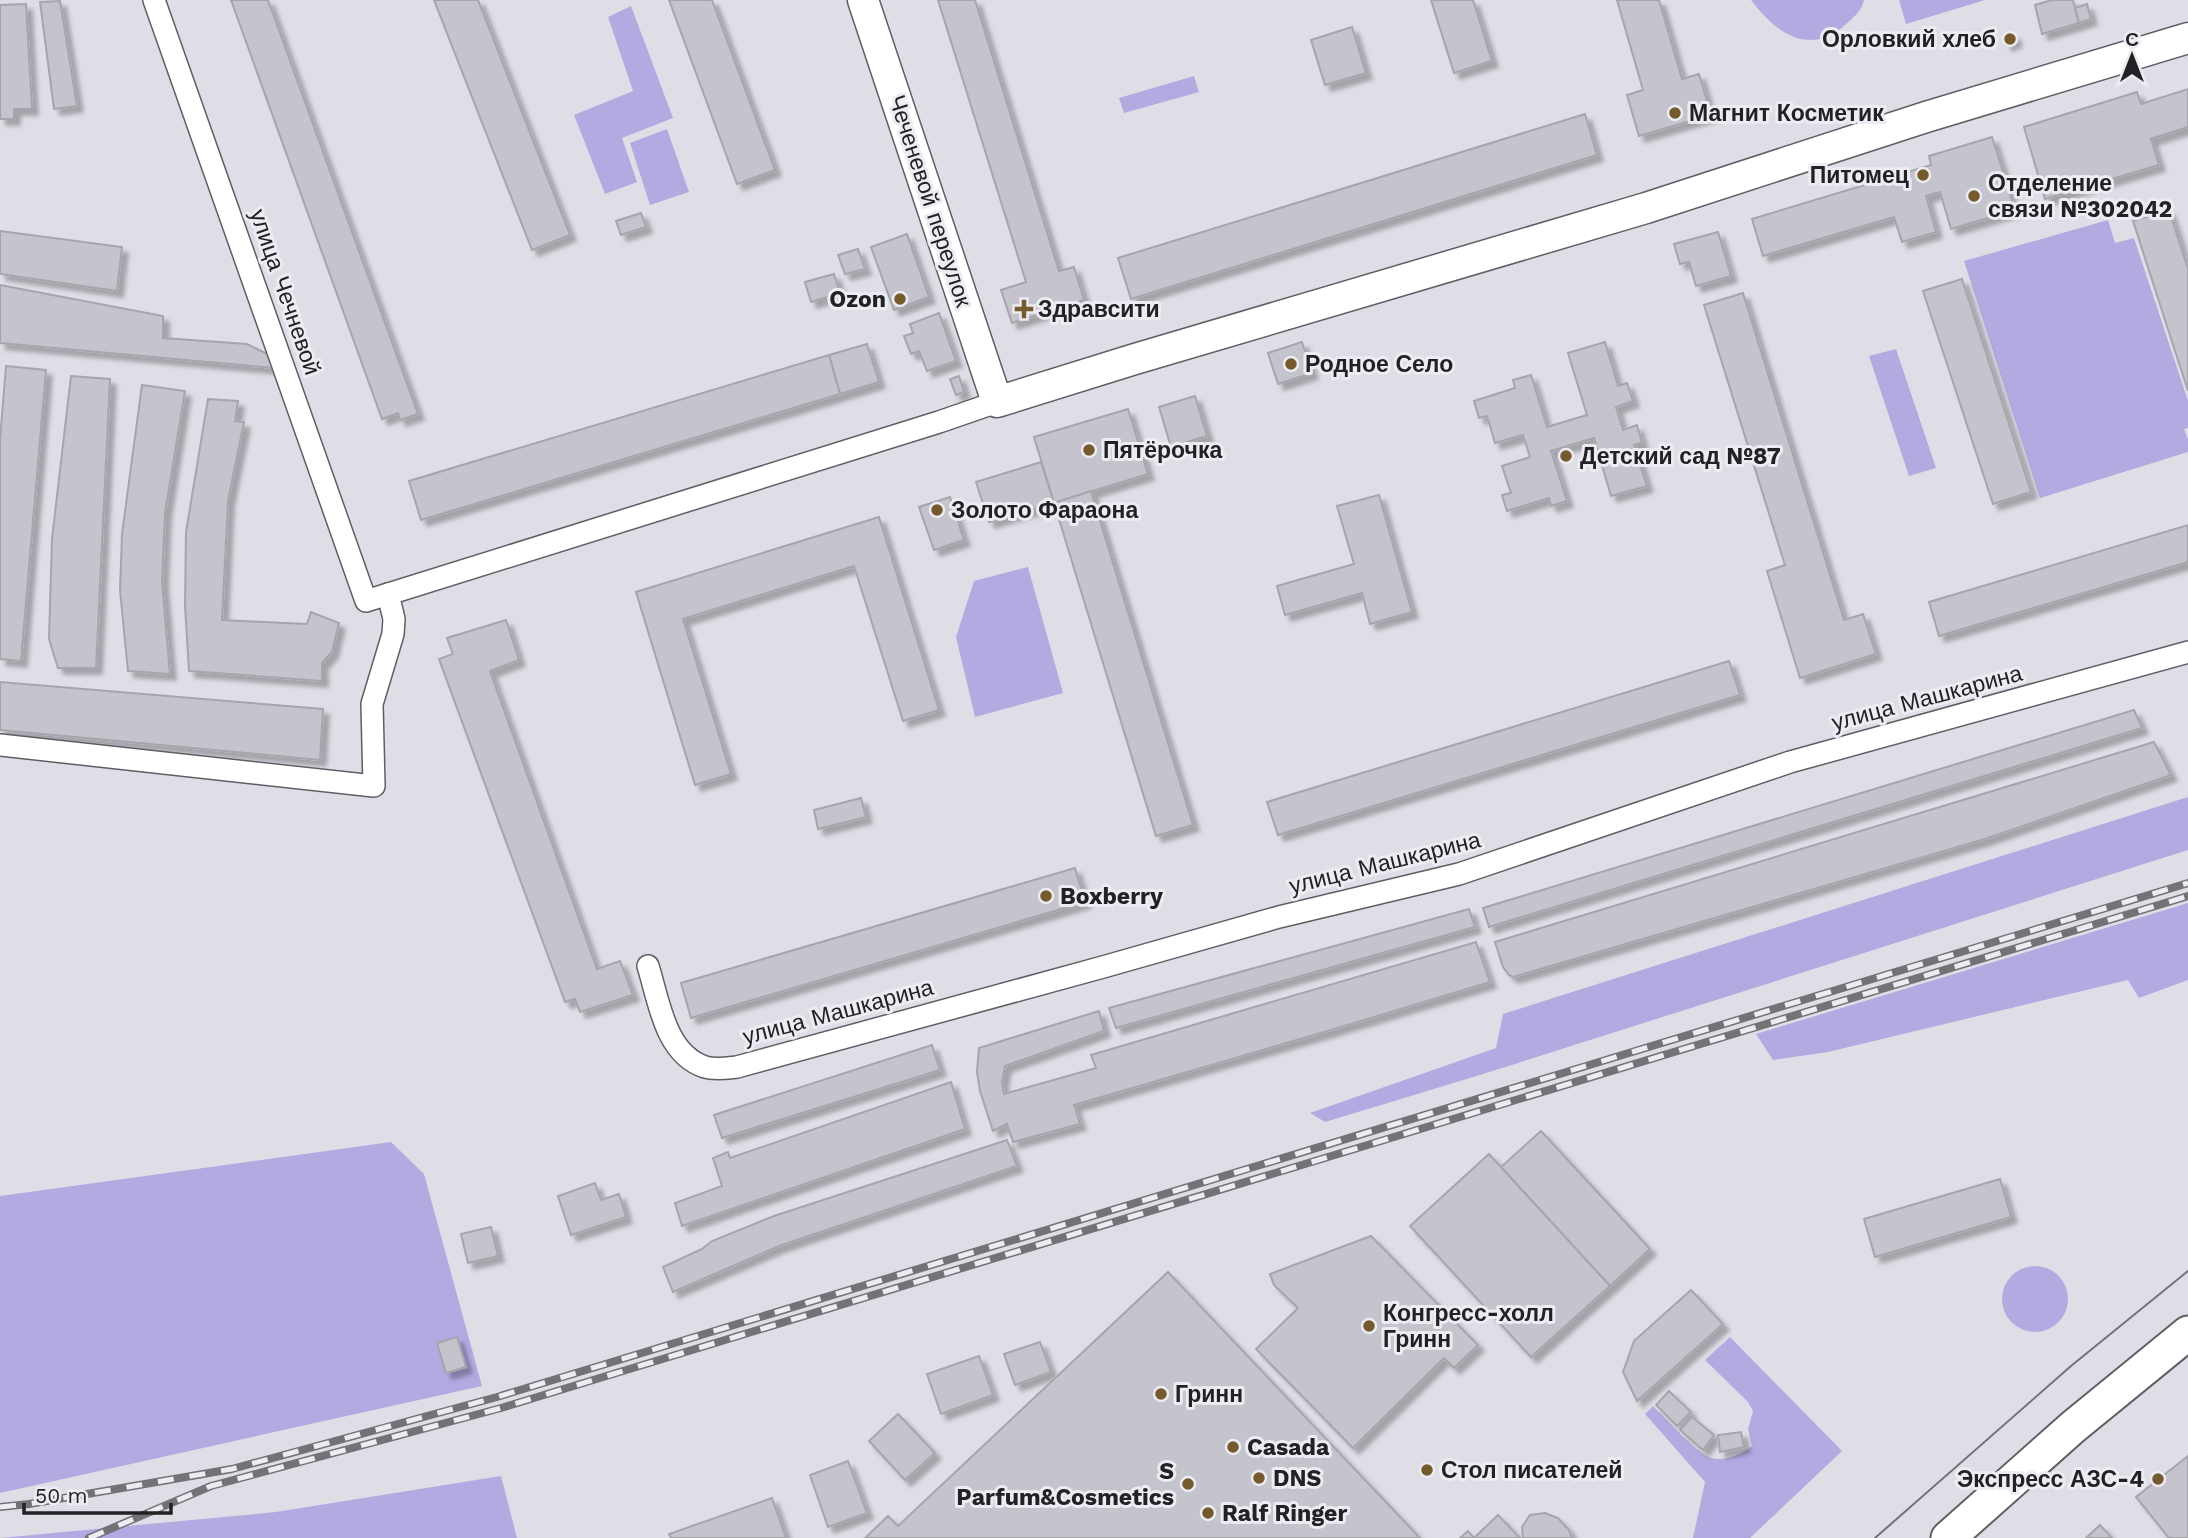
<svg xmlns="http://www.w3.org/2000/svg" width="2188" height="1538" font-family="'Work Sans',sans-serif">
	<style>
		.green { fill: #b2abe2 }
		.building { fill: #c5c4cc; stroke: #a6a5ac; stroke-width: 2; filter: url(#shadow) }
		.lines { fill: none; stroke-linecap: round; stroke-linejoin: round }
		.street-casing { stroke: #5f5e65; stroke-width: 24 }
		.secondary-casing { stroke: #5f5e65; stroke-width: 33 }
		.primary-casing { stroke: #5f5e65; stroke-width: 37 }
		.street { stroke: #fff; stroke-width: 21 }
		.secondary { stroke: #fff; stroke-width: 30 }
		.primary { stroke: #fff; stroke-width: 33 }
		.tram { stroke: #737277; stroke-width: 2 }
		.rail-casing { stroke: #737277; stroke-width: 8 }
		.rail { stroke: #ececf3; stroke-width: 5; stroke-dasharray: 16; stroke-linecap: butt }
		.poi-dot { fill: #745a2c; stroke: #ececf3; stroke-width: 2.5 }
		.labels { text-anchor: middle; dominant-baseline: central; stroke-width: 6; stroke-linejoin: round; paint-order: stroke }
		.poi-label { font-size: 23px; font-weight: bold; fill: #222224; stroke: #ececf3; text-anchor: start }
		.street-label { font-size: 23px; fill: #222224; stroke: #ececf3 }
	</style>
	<defs>
		<filter id="shadow"><feDropShadow dx="6" dy="6" stdDeviation="2" flood-color="#0004"/></filter>
	</defs>
	<rect width="100%" height="100%" fill="#dfdee6"/>
	<!-- green -->
	<g class="green">
		<path d="M1751,0H1864C1862,11 1852,19 1844,26C1808,57 1774,31 1751,0Z"/>
		<polygon points="1899,0 1985,0 1906,24"/>
		<polygon points="631,6 673,118 622,138 637,182 605,194 574,115 633,91 608,17"/>
		<polygon points="1194,76 1199,92 1124,113 1119,98"/>
		<polygon points="667,129 689,192 650,205 630,143"/>
		<polygon points="2108,220 2115,243 2134,238 2188,401 2188,428 2184,429 2188,439 2188,452 2040,498 1964,261"/>
		<polygon points="1896,349 1936,468 1909,476 1869,356"/>
		<polygon points="1028,567 1063,693 975,717 956,637 974,581"/>
		<polygon points="2188,797 2188,850 1480,1075 1325,1122 1310,1113 1496,1048 1503,1014"/>
		<polygon points="2188,903 2188,980 2139,998 2128,980 1828,1052 1773,1060 1756,1034"/>
		<polygon points="391,1142 424,1174 482,1386 0,1493 0,1196"/>
		<circle cx="2035" cy="1299" r="33"/>
		<path d="M1730,1337L1842,1451L1750,1538H1693L1705,1482L1645,1414L1653,1406C1666,1418 1696,1453 1711,1458C1725,1462 1742,1454 1752,1446L1748,1429L1753,1411L1748,1402L1705,1360Z"/>
		<polygon points="501,1476 517,1538 0,1538 276,1512"/>
	</g>
	<!-- building -->
	<g class="building">
		<polygon points="231,0 268,0 418,414 400,420 398,413 382,419"/>
		<polygon points="434,0 478,0 570,235 532,250"/>
		<polygon points="669,0 712,0 775,170 737,184"/>
		<polygon points="938,0 975,0 1059,271 1074,267 1084,300 1012,323 1001,290 1026,282"/>
		<polygon points="1431,0 1473,0 1492,61 1454,73"/>
		<polygon points="1617,0 1659,0 1682,79 1699,74 1711,115 1639,136 1627,95 1643,90"/>
		<polygon points="2052,0 2073,0 2079,23 2042,34 2035,5"/>
		<polygon points="60,1 77,106 54,109 40,2"/>
		<polygon points="26,4 32,109 14,109 14,119 0,119 0,5"/>
		<polygon points="2087,4 2091,19 2079,23 2075,8"/>
		<polygon points="1352,27 1366,73 1325,85 1311,40"/>
		<polygon points="2014,34 2016,41 2006,45 2004,37"/>
		<polygon points="2188,89 2188,127 2151,139 2159,165 2045,199 2024,127 2137,92 2141,104"/>
		<polygon points="1585,114 1597,155 1131,299 1118,258"/>
		<polygon points="1992,137 2015,210 1951,229 1940,192 1926,196 1936,232 1902,242 1894,217 1763,256 1752,219 1931,165 1929,156"/>
		<polygon points="2169,210 2188,269 2188,391 2133,221"/>
		<polygon points="641,213 646,227 621,235 616,221"/>
		<polygon points="0,231 122,247 117,291 0,274"/>
		<polygon points="1718,232 1731,276 1696,286 1689,262 1680,264 1674,244"/>
		<polygon points="907,234 929,297 894,310 871,247"/>
		<polygon points="858,249 865,269 845,274 838,255"/>
		<polygon points="834,274 840,293 811,302 805,282"/>
		<polygon points="1962,279 2031,492 1993,504 1923,291"/>
		<polygon points="0,285 163,316 163,338 247,344 271,356 274,368 0,343"/>
		<polygon points="1743,293 1844,620 1863,614 1876,654 1800,678 1767,571 1785,565 1704,305"/>
		<polygon points="939,313 956,361 927,371 919,351 911,354 904,336 913,333 910,324"/>
		<polygon points="1302,342 1312,373 1278,384 1268,353"/>
		<polygon points="1605,342 1618,386 1627,383 1633,401 1616,407 1623,430 1637,425 1642,443 1634,445 1647,486 1611,496 1594,438 1551,451 1567,501 1551,506 1549,498 1507,511 1502,495 1511,493 1502,466 1530,457 1523,435 1495,443 1487,416 1479,418 1474,401 1515,388 1513,380 1531,375 1547,427 1587,415 1568,353"/>
		<polygon points="867,344 879,382 840,394 829,355"/>
		<polygon points="829,355 840,394 421,520 409,481"/>
		<polygon points="6,366 46,370 21,661 0,659 0,440"/>
		<polygon points="71,376 110,379 96,668 58,668 49,639 52,539"/>
		<polygon points="959,376 964,392 956,395 950,379"/>
		<polygon points="142,385 185,391 165,513 162,582 170,674 128,671 120,590 122,534"/>
		<polygon points="1195,396 1207,436 1171,447 1159,407"/>
		<polygon points="208,399 238,401 235,421 244,422 228,501 222,620 307,624 311,612 339,623 332,652 322,663 322,681 189,671 185,606 186,532"/>
		<polygon points="1128,409 1148,474 1054,503 1034,437"/>
		<polygon points="1041,462 1054,503 989,522 976,482"/>
		<polygon points="1091,491 1193,825 1156,836 1054,503"/>
		<polygon points="1379,495 1412,612 1370,624 1362,593 1285,615 1277,586 1354,564 1337,506"/>
		<polygon points="950,497 964,540 934,550 919,507"/>
		<polygon points="879,517 939,710 903,721 854,566 683,619 731,774 695,785 636,592"/>
		<polygon points="2188,525 2188,562 1939,636 1929,602"/>
		<polygon points="506,620 519,660 490,671 597,969 620,961 633,995 580,1012 575,999 565,1002 439,659 453,654 447,638"/>
		<polygon points="1729,661 1740,695 1278,835 1267,802"/>
		<polygon points="0,682 323,709 320,760 0,730"/>
		<polygon points="2134,710 2142,728 1489,927 1483,908"/>
		<polygon points="2154,742 2171,775 1985,839 1513,977 1509,975 1503,967 1495,942"/>
		<polygon points="861,798 866,817 818,829 814,810"/>
		<polygon points="1075,868 1085,902 691,1018 681,983"/>
		<polygon points="1469,909 1475,927 1116,1028 1109,1008"/>
		<polygon points="1476,942 1490,982 1331,1030 1074,1105 1080,1124 1013,1142 1007,1124 993,1131 980,1091 977,1072 979,1048 1099,1011 1104,1031 1005,1066 1002,1082 1004,1094 1096,1068 1091,1055"/>
		<polygon points="932,1045 940,1070 722,1138 714,1115"/>
		<polygon points="951,1082 965,1129 682,1226 675,1203 722,1186 713,1158 728,1152 730,1158"/>
		<polygon points="1541,1131 1650,1249 1610,1286 1501,1167"/>
		<polygon points="1007,1140 1017,1166 779,1246 673,1292 663,1267 702,1249 712,1241 774,1216"/>
		<polygon points="1489,1154 1610,1286 1531,1357 1410,1226"/>
		<polygon points="2000,1179 2011,1217 1875,1257 1864,1219"/>
		<polygon points="595,1183 601,1200 619,1194 626,1217 571,1235 558,1196"/>
		<polygon points="491,1227 498,1256 468,1263 461,1234"/>
		<polygon points="1371,1236 1478,1345 1454,1368 1444,1358 1353,1448 1256,1349 1298,1308 1274,1285 1270,1274"/>
		<polygon points="1168,1272 1420,1538 865,1538 888,1516 898,1526"/>
		<polygon points="1691,1290 1723,1324 1637,1401 1623,1372 1634,1341"/>
		<polygon points="457,1337 466,1367 446,1373 437,1343"/>
		<polygon points="1040,1342 1051,1372 1015,1385 1004,1354"/>
		<polygon points="979,1356 993,1395 941,1414 927,1374"/>
		<polygon points="1669,1391 1691,1412 1677,1426 1656,1405"/>
		<polygon points="898,1414 935,1453 905,1480 869,1441"/>
		<polygon points="1692,1417 1714,1435 1703,1450 1680,1430"/>
		<polygon points="1741,1432 1744,1447 1720,1452 1718,1435"/>
		<polygon points="2188,1456 2188,1538 2169,1538 2136,1497"/>
		<polygon points="848,1461 867,1513 828,1527 810,1475"/>
		<polygon points="772,1498 786,1538 671,1538 669,1534"/>
		<polygon points="1545,1513 1558,1518 1569,1530 1572,1538 1523,1538 1522,1527 1530,1515"/>
		<polygon points="1498,1515 1520,1538 1460,1538 1468,1531 1474,1538"/>
		<polygon points="2100,1525 2112,1538 2086,1538"/>
	</g>
	<g class="lines">
		<!-- street casing -->
		<g class="street-casing">
			<g id="street">
				<polyline points="154,0 366,601 939,422 997,402"/>
				<polyline points="0,745 374,786 372,704 393,634 394,619 388,594"/>
				<path d="M648,966C659,1001 665,1054 705,1067C715,1070 727,1068 737,1067L1103,967L1279,917L1459,874L1790,762L2188,652"/>
			</g>
		</g>
		<!-- secondary casing -->
		<g class="secondary-casing">
			<polyline id="secondary" points="863,0 997,402 1135,359 1646,208 1926,117 2188,38"/>
		</g>
		<!-- primary casing -->
		<g class="primary-casing">
			<polyline id="primary" points="1948,1538 2073,1427 2188,1333"/>
		</g>
		<!-- street -->
		<use href="#street" class="street"/>
		<!-- secondary -->
		<use href="#secondary" class="secondary"/>
		<!-- primary -->
		<use href="#primary" class="primary"/>
		<!-- tram -->
		<polyline class="tram" points="1875,1538 2071,1366 2188,1271"/>
		<!-- rail casing -->
		<g class="rail-casing">
			<g id="rail">
				<polyline points="0,1507 29,1504 232,1469 497,1397 2188,883"/>
				<polyline points="89,1538 211,1486 501,1408 2188,896"/>
			</g>
		</g>
		<!-- rail -->
		<use href="#rail" class="rail"/>
	</g>
	<!-- markers -->
	<g class="poi-dot">
		<circle cx="2010" cy="39" r="7"/>
		<circle cx="1675" cy="113" r="7"/>
		<circle cx="1923" cy="175" r="7"/>
		<circle cx="1974" cy="196" r="7"/>
		<circle cx="900" cy="299" r="7"/>
		<path d="M1020.5 298.5h7v7h7v7h-7v7h-7v-7h-7v-7h7z"/>
		<circle cx="1291" cy="364" r="7"/>
		<circle cx="1089" cy="450" r="7"/>
		<circle cx="1566" cy="456" r="7"/>
		<circle cx="937" cy="510" r="7"/>
		<circle cx="1046" cy="896" r="7"/>
		<circle cx="1369" cy="1326" r="7"/>
		<circle cx="1161" cy="1394" r="7"/>
		<circle cx="1233" cy="1447" r="7"/>
		<circle cx="1427" cy="1470" r="7"/>
		<circle cx="1259" cy="1478" r="7"/>
		<circle cx="2158" cy="1479" r="7"/>
		<circle cx="1188" cy="1484" r="7"/>
		<circle cx="1208" cy="1513" r="7"/>
	</g>
	<g class="labels">
		<!-- poi labels -->
		<g class="poi-label">
			<text x="1996" y="39" text-anchor="end">Орловкий хлеб</text>
			<text x="1689" y="113">Магнит Косметик</text>
			<text x="1909" y="175" text-anchor="end">Питомец</text>
			<text x="1988" y="183">Отделение<tspan x="1988" dy="26">связи №302042</tspan></text>
			<text x="886" y="299" text-anchor="end">Ozon</text>
			<text x="1038" y="309">Здравсити</text>
			<text x="1305" y="364">Родное Село</text>
			<text x="1103" y="450">Пятёрочка</text>
			<text x="1580" y="456">Детский сад №87</text>
			<text x="951" y="510">Золото Фараона</text>
			<text x="1060" y="896">Boxberry</text>
			<text x="1383" y="1313">Конгресс-холл<tspan x="1383" dy="26">Гринн</tspan></text>
			<text x="1175" y="1394">Гринн</text>
			<text x="1247" y="1447">Casada</text>
			<text x="1441" y="1470">Стол писателей</text>
			<text x="1174" y="1471" text-anchor="end">S<tspan x="1174" dy="26">Parfum&amp;Cosmetics</tspan></text>
			<text x="1273" y="1478">DNS</text>
			<text x="2144" y="1479" text-anchor="end">Экспресс АЗС-4</text>
			<text x="1222" y="1513">Ralf Ringer</text>
		</g>
		<!-- street labels -->
		<g class="street-label">
			<text transform="translate(930 201) rotate(72)">Чеченевой переулок</text>
			<text transform="translate(285 292) rotate(71)">улица Чечневой</text>
			<text transform="translate(1927 698) rotate(-15)">улица Машкарина</text>
			<text transform="translate(1385 863) rotate(-14)">улица Машкарина</text>
			<text transform="translate(838 1012) rotate(-15)">улица Машкарина</text>
		</g>
	</g>
	<!-- north arrow -->
	<g transform="translate(2132 56)" stroke="#ececf3" stroke-width="5" paint-order="stroke">
	<path d="M0-5L12 26L0 18L-12 26Z" fill="#222224"/>
	<text y="-10" font-size="19" font-weight="bold" text-anchor="middle" fill="#222224">С</text>
	</g>
	<!-- scale -->
	<path d="M24 1503v10h147v-10" fill="none" stroke="#222224" stroke-width="3.5"/>
	<text x="35" y="1503" font-size="21" fill="#222224" stroke="#ececf3" stroke-width="5" paint-order="stroke">50 m</text>
</svg>
